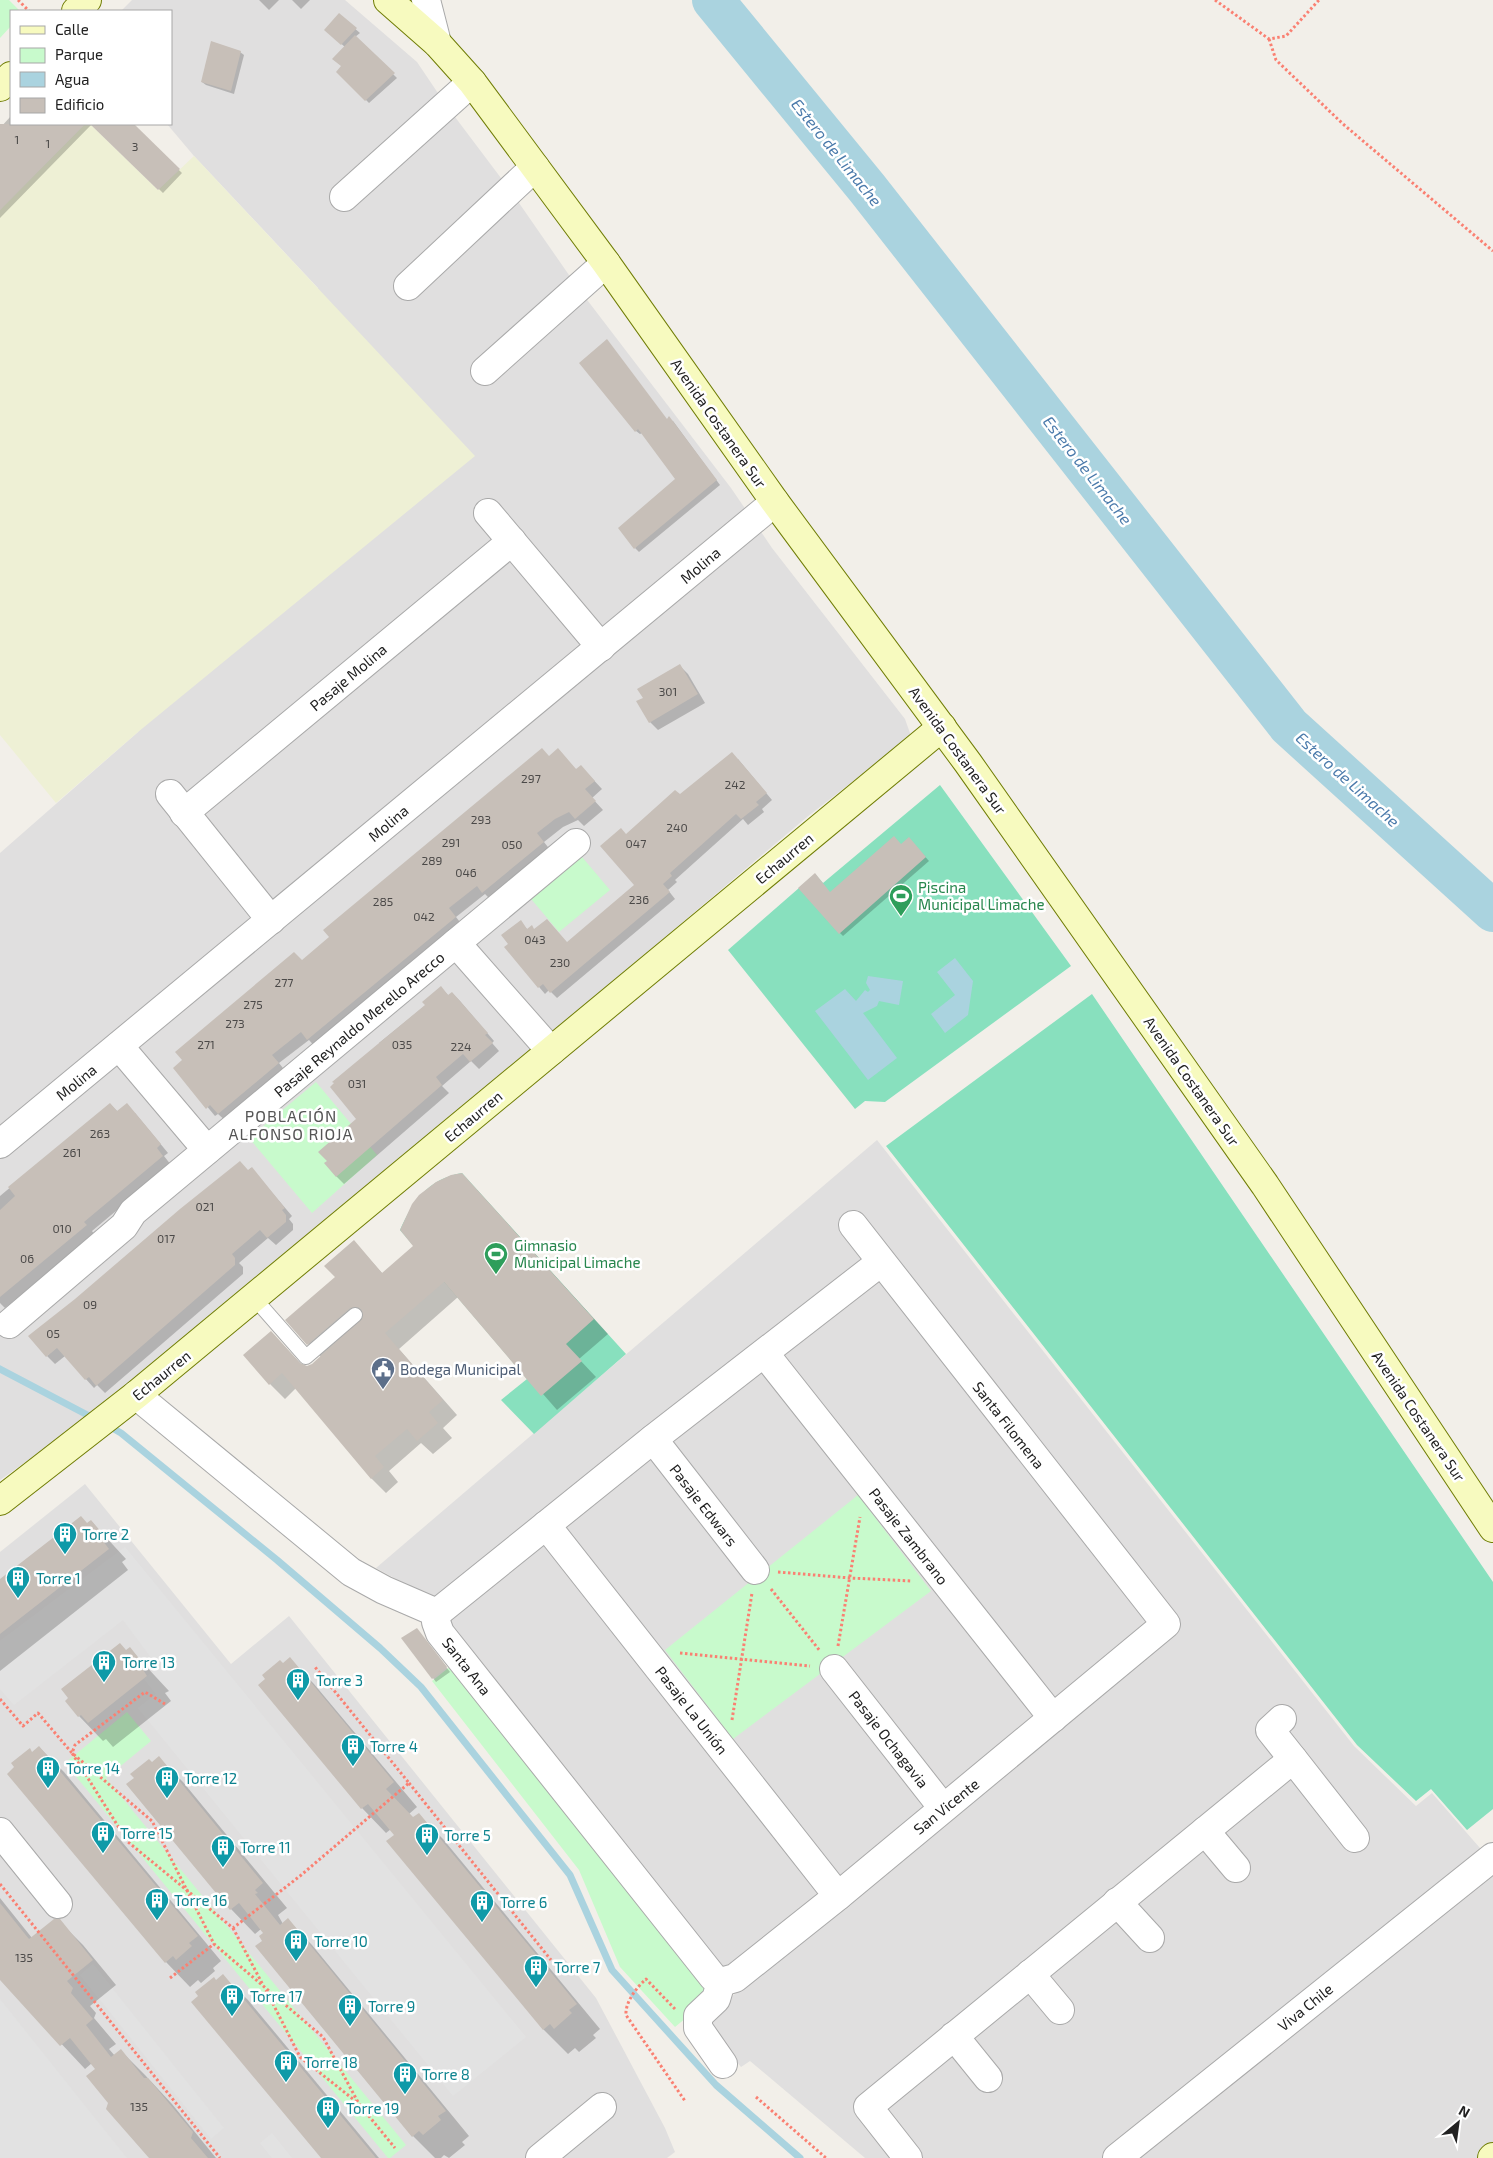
<svg xmlns="http://www.w3.org/2000/svg" width="1493" height="2158" font-family="'Exo 2',sans-serif">
	<style>
		.residential { fill: #e0dfdf }
		.farmland { fill: #eef0d5 }
		.park { fill: #c8facc }
		.pitch { fill: #88e0be }
		.parking { fill: #e2e2e2 }
		.water { fill: #aad3df }
		.shadow { fill: #0003 }
		.lines { fill: none; stroke-linecap: round; stroke-linejoin: round }
		.stream { stroke: #aad3df; stroke-width: 7 }
		.river { stroke: #aad3df; stroke-width: 42 }
		.building { fill: #c7bfb8 }
		.lane-casing { stroke: #a9a9a9; stroke-width: 16 }
		.street-casing { stroke: #a9a9a9; stroke-width: 30 }
		.secondary-casing { stroke: #707d05; stroke-width: 30 }
		.path { stroke: #fa8072; stroke-width: 3; stroke-dasharray: 2.5 2.5; stroke-linecap: butt }
		.lane { stroke: #fff; stroke-width: 14 }
		.street { stroke: #fff; stroke-width: 28 }
		.secondary { stroke: #f7fabf; stroke-width: 28 }
		.labels { text-anchor: middle; dominant-baseline: central; stroke-width: 5; stroke-linejoin: round; paint-order: stroke }
		.number-label { font-size: 12px; fill: #4b4948 }
		.street-label { font-size: 15px; fill: #222; stroke: #fff }
		.leisure-label { font-size: 15px; fill: #27864d; stroke: #fff; text-anchor: start }
		.service-label { font-size: 15px; fill: #4e5e75; stroke: #fff; text-anchor: start }
		.culture-label { font-size: 15px; fill: #0d838f; stroke: #fff; text-anchor: start }
		.water-label { font-size: 16px; font-style: italic; fill: #4a7aab; stroke: #fff }
		.neighbourhood-label { font-size: 16px; letter-spacing: 1px; fill: #555; stroke: #fff }
	</style>
	<rect width="100%" height="100%" fill="#f2efe9"/>
	<!-- residential -->
	<g class="residential">
		<polygon points="132,0 345,0 417,62 446,105 510,190 578,288 731,488 772,548 905,719 911,736 807,817 567,1020 74,1428 0,1480 0,853 138,732 318,288 194,156 167,124 171,124 171,11 121,11"/>
		<polygon points="877,1140 1354,1746 1416,1806 1432,1793 1493,1863 1493,2158 865,2158 750,2061 741,2067 703,2020 741,1989 416,1590 376,1568"/>
		<polygon points="85,1484 231,1664 289,1616 596,1998 665,2128 675,2152 667,2158 0,2158 0,1552"/>
	</g>
	<!-- farmland -->
	<polygon class="farmland" points="85,124 90,124 158,190 194,156 475,456 138,732 56,803 0,735 0,210"/>
	<!-- park -->
	<g class="park">
		<polygon points="0,0 9,0 20,11 11,11 11,26 0,38"/>
		<polygon points="577,851 610,890 559,932 526,893"/>
		<polygon points="316,1082 377,1155 312,1213 249,1138"/>
		<polygon points="858,1495 931,1591 733,1739 665,1650"/>
		<polygon points="452,1665 707,1986 703,2004 675,2027 620,1967 579,1870 432,1681"/>
		<polygon points="127,1712 151,1741 106,1778 406,2145 390,2158 388,2158 65,1763"/>
	</g>
	<!-- pitch -->
	<g class="pitch">
		<polygon points="940,785 1071,966 885,1102 865,1101 855,1109 728,950 815,874 823,883"/>
		<polygon points="1092,994 1493,1582 1493,1809 1467,1830 1431,1789 1416,1801 1357,1745 886,1146"/>
		<path d="M462,1173L626,1354L534,1434L501,1400L527,1379L400,1230C413,1201 428,1179 462,1173Z"/>
	</g>
	<!-- parking -->
	<g class="parking">
		<polygon points="125,1547 526,2037 453,2096 138,1708 156,1694 144,1679 158,1667 123,1620 14,1705 0,1689 0,1641"/>
		<polygon points="93,1964 224,2128 211,2139 80,1975"/>
		<polygon points="0,1999 127,2158 0,2158"/>
		<polygon points="272,2133 292,2158 272,2158 260,2143"/>
	</g>
	<!-- water -->
	<g class="water">
		<polygon points="955,958 973,981 968,1015 945,1033 931,1014 955,995 937,972"/>
		<polygon points="868,976 903,981 899,1005 879,1001 877,1006 863,1013 897,1058 868,1080 815,1011 845,989 856,1001 865,990 868,992 870,990 866,983"/>
	</g>
	<!-- shadow -->
	<g class="shadow">
		<polygon points="259,0 279,0 269,10"/>
		<polygon points="292,0 310,0 301,9"/>
		<polygon points="339,15 360,33 355,37 397,78 369,103 338,72 343,66 345,47 330,34"/>
		<polygon points="240,52 244,55 234,94 206,85 202,82"/>
		<polygon points="11,116 11,124 132,124 182,173 163,193 92,124 0,218 0,128"/>
		<polygon points="581,364 667,420 673,421 720,485 639,552 635,548 677,479 642,433 640,434 636,431"/>
		<polygon points="680,666 688,674 705,703 658,730 650,722 645,698"/>
		<polygon points="549,757 589,775 602,789 592,798 603,810 584,826 578,820 563,827 544,842 551,851 491,900 485,894 456,917 463,926 316,1048 309,1040 279,1063 286,1072 227,1122 218,1114 215,1116 175,1068"/>
		<polygon points="738,759 772,800 762,809 764,812 748,825 743,819 675,880 677,882 668,890 675,899 557,998 549,990 545,994 506,948 520,922 528,930 535,930 568,943 635,885 627,835 680,796"/>
		<polygon points="912,842 929,861 843,936 840,933 830,893 901,845"/>
		<polygon points="441,988 449,996 452,993 460,1001 494,1041 492,1043 499,1051 479,1069 471,1061 442,1086 449,1093 344,1184 336,1176 358,1119 380,1044 379,1043 426,1005"/>
		<polygon points="110,1104 118,1112 135,1113 168,1153 164,1156 171,1165 92,1231 94,1234 5,1308 0,1303 0,1196"/>
		<polygon points="251,1168 292,1216 289,1219 293,1224 293,1230 276,1245 268,1238 239,1263 243,1267 243,1274 105,1393 97,1385 94,1388 65,1356 55,1364 47,1356"/>
		<polygon points="477,1190 608,1334 579,1359 596,1377 557,1410 458,1297 399,1349 457,1415 443,1428 452,1438 433,1454 421,1443 389,1471 398,1482 386,1493 371,1478 296,1388 285,1399 270,1384 271,1332 302,1365 307,1367 312,1365 321,1357 308,1344 354,1242 383,1274"/>
		<polygon points="91,1521 126,1559 122,1562 128,1570 0,1671 0,1581"/>
		<polygon points="420,1633 450,1672 436,1682 433,1678"/>
		<polygon points="130,1649 169,1691 165,1693 171,1701 113,1747 106,1739 103,1741 79,1716"/>
		<polygon points="290,1659 314,1684 417,1807 409,1814 414,1819 419,1815 443,1839 600,2029 593,2035 596,2038 579,2052 575,2048 568,2054 544,2030 388,1841 395,1835 391,1829 386,1833 362,1808 259,1685"/>
		<polygon points="39,1747 64,1772 221,1961 213,1968 215,1971 201,1983 198,1980 190,1987 166,1962 33,1753"/>
		<polygon points="159,1758 183,1782 287,1908 278,1915 283,1924 288,1920 312,1945 469,2136 462,2142 465,2145 449,2158 444,2155 441,2158 435,2158 413,2136 257,1947 264,1941 265,1933 261,1929 255,1934 231,1909 152,1764"/>
		<polygon points="0,1898 32,1938 59,1921 83,1945 116,1985 90,2006 96,2013 94,2018 116,2044 109,2049 115,2056 121,2051 145,2075 172,2104 216,2158 152,2158 110,2103 97,2069 92,2063 85,2069 0,1978"/>
		<polygon points="223,1976 248,2000 379,2158 322,2158 217,1982"/>
	</g>
	<g class="lines">
		<!-- stream -->
		<g class="stream">
			<polyline points="0,1369 95,1419"/>
			<polyline points="107,1425 121,1433 277,1560 380,1648 421,1687 570,1875 612,1970 716,2085 800,2158"/>
		</g>
		<!-- river -->
		<polyline class="river" points="713,0 867,188 1289,726 1493,911"/>
	</g>
	<!-- building -->
	<g class="building">
		<polygon points="339,13 357,28 341,45 324,30"/>
		<polygon points="355,35 395,73 365,101 336,72 341,66 332,59"/>
		<polygon points="211,41 241,51 231,91 201,82"/>
		<polygon points="0,124 85,124 0,210"/>
		<polygon points="90,124 134,124 180,169 158,190"/>
		<polygon points="607,339 667,419 669,416 717,480 634,549 618,528 675,479 638,429 635,432 579,363"/>
		<polygon points="680,664 698,694 649,723 636,701 643,698 637,689"/>
		<polygon points="542,748 549,756 558,748 576,769 581,765 595,781 585,789 596,801 575,819 569,812 555,819 537,833 544,842 482,893 477,886 449,908 456,917 307,1040 301,1032 272,1055 279,1063 218,1114 210,1105 206,1109 173,1068 182,1060 175,1052 294,952 302,960 329,937 323,930"/>
		<polygon points="732,752 767,793 756,802 759,805 741,819 736,814 670,873 672,876 663,884 670,892 550,993 543,984 538,988 504,947 508,944 501,935 521,920 527,929 532,925 534,929 547,919 567,942 634,885 600,846 621,828 626,834 675,790 680,794"/>
		<polygon points="894,836 901,844 909,837 926,857 839,934 798,888 815,873 830,892"/>
		<polygon points="441,986 448,995 452,992 488,1033 485,1035 493,1043 470,1062 463,1054 436,1077 442,1085 336,1177 324,1163 327,1161 318,1152 356,1119 330,1087 334,1083 332,1082 425,1005 422,1002"/>
		<polygon points="110,1103 117,1111 127,1103 161,1144 157,1148 163,1156 84,1222 87,1225 0,1297 0,1210 15,1196 8,1187"/>
		<polygon points="240,1161 248,1170 252,1167 285,1208 282,1210 286,1215 286,1222 267,1238 260,1230 232,1254 235,1258 235,1265 96,1386 89,1377 85,1380 57,1348 46,1357 28,1336 75,1299 180,1209"/>
		<polygon points="462,1173 594,1319 566,1344 582,1361 541,1396 444,1282 385,1333 443,1400 429,1412 438,1423 417,1441 407,1429 375,1456 384,1467 371,1479 282,1373 269,1385 243,1355 271,1331 300,1363 307,1366 312,1364 363,1317 362,1310 358,1307 350,1308 307,1345 285,1320 335,1277 324,1266 354,1240 382,1273 413,1246 400,1230 412,1204 419,1195 436,1182 451,1175"/>
		<polygon points="81,1516 87,1523 91,1520 106,1538 103,1541 109,1549 0,1634 0,1579"/>
		<polygon points="417,1628 447,1667 432,1679 401,1638"/>
		<polygon points="120,1643 126,1650 130,1647 145,1666 142,1668 147,1676 88,1723 81,1715 78,1717 65,1701 68,1698 61,1689"/>
		<polygon points="290,1657 394,1782 386,1789 413,1817 419,1813 577,2004 569,2010 572,2013 554,2029 550,2024 543,2030 386,1841 394,1835 368,1804 361,1809 258,1685 265,1679 262,1675 280,1660 283,1663"/>
		<polygon points="39,1746 198,1936 189,1943 192,1946 176,1960 173,1956 165,1963 7,1774 14,1767 11,1763 30,1748 32,1752"/>
		<polygon points="159,1756 263,1883 255,1890 258,1893 255,1894 280,1925 288,1918 446,2111 438,2116 441,2120 423,2135 419,2131 412,2137 255,1946 262,1941 259,1936 263,1933 239,1903 230,1910 126,1784 134,1778 130,1774 149,1759 152,1762"/>
		<polygon points="0,1903 29,1939 54,1919 60,1919 93,1960 67,1981 73,1988 71,1993 93,2019 86,2025 111,2057 121,2049 144,2078 148,2078 193,2132 191,2138 208,2158 149,2158 106,2109 108,2103 86,2076 95,2069 70,2038 60,2046 0,1980"/>
		<polygon points="223,1974 278,2040 376,2158 321,2158 191,2002 198,1996 195,1992 214,1977 216,1980"/>
	</g>
	<g class="lines">
		<!-- lane casing -->
		<g class="lane-casing">
			<polyline id="lane" points="254,1298 306,1357 355,1315"/>
		</g>
		<!-- street casing -->
		<g class="street-casing">
			<g id="street">
				<polyline points="426,0 437,43"/>
				<polyline points="344,197 472,82"/>
				<polyline points="408,286 535,167"/>
				<polyline points="485,371 606,263"/>
				<polyline points="488,513 601,647"/>
				<polyline points="170,794 271,920"/>
				<polyline points="184,813 512,541"/>
				<polyline points="456,943 551,1051"/>
				<polyline points="119,1046 207,1150"/>
				<polyline points="0,1144 775,502"/>
				<polyline points="9,1324 124,1226 133,1212 576,843"/>
				<polyline points="765,1354 1053,1718"/>
				<polyline points="136,1395 351,1572 384,1590 437,1613 436,1622 440,1633 713,1977 721,1982"/>
				<polyline points="653,1439 755,1570"/>
				<polyline points="546,1525 838,1896"/>
				<polyline points="437,1613 653,1439 881,1262"/>
				<polyline points="834,1669 943,1808"/>
				<polyline points="1282,1719 1270,1730 1293,1759"/>
				<polyline points="1205,1831 1236,1868"/>
				<polyline points="0,1832 58,1904"/>
				<polyline points="1117,1902 1150,1938"/>
				<polyline points="1030,1974 1060,2010"/>
				<polyline points="721,1982 735,1978 838,1896 1166,1624 853,1225"/>
				<polyline points="721,1982 716,1999 698,2016 698,2028 723,2064"/>
				<polyline points="954,2036 988,2078"/>
				<polyline points="540,2158 602,2107"/>
				<polyline points="908,2158 868,2107 1293,1759 1355,1838"/>
				<polyline points="1117,2158 1493,1857"/>
			</g>
		</g>
		<!-- secondary casing -->
		<g class="secondary-casing">
			<g id="secondary">
				<polyline points="388,0 437,43 472,82 606,263 775,502 968,763 1265,1185 1493,1528"/>
				<polyline points="76,11 87,0"/>
				<polyline points="0,87 11,76"/>
				<polyline points="0,1501 136,1395 942,727"/>
				<polyline points="1492,2158 1493,2157"/>
			</g>
		</g>
		<!-- path -->
		<g class="path">
			<polyline points="18,0 29,11"/>
			<polyline points="1215,0 1269,39 1286,36 1319,0"/>
			<polyline points="1269,39 1276,60 1343,124 1493,251"/>
			<polyline points="778,1572 850,1578 912,1581"/>
			<polyline points="771,1589 820,1651"/>
			<polyline points="838,1646 860,1517"/>
			<polyline points="680,1653 810,1666"/>
			<polyline points="0,1699 23,1726 38,1713 72,1753 152,1821 214,1944 323,2037 359,2104 395,2148"/>
			<polyline points="165,1704 145,1692 75,1745 72,1753 128,1842 233,1928 300,1876 409,1783 315,1667"/>
			<polyline points="732,1720 752,1593"/>
			<polyline points="409,1783 551,1960"/>
			<polyline points="0,1884 220,2158"/>
			<polyline points="233,1928 263,1985"/>
			<polyline points="170,1978 214,1944"/>
			<polyline points="266,1990 300,2057 358,2103"/>
			<path d="M675,2009L646,1979C637,1987 625,2002 626,2015L685,2101"/>
			<polyline points="756,2097 826,2158"/>
		</g>
		<!-- lane -->
		<use href="#lane" class="lane"/>
		<!-- street -->
		<use href="#street" class="street"/>
		<!-- secondary -->
		<use href="#secondary" class="secondary"/>
	</g>
	<!-- icons -->
	<defs>
		<g id="stadium-pin" transform="scale(1.25)"><path d="M0 17L-7.5 6A9.5 9.5 0 1 1 7.5 6Z" fill="#2e9e5b" stroke="#fff"/><path d="M0-5a6.5 5 0 1 0 0 10a6.5 5 0 1 0 0-10ZM-3.5-1.8h7v3.6h-7Z" fill="#fff"/></g>
		<g id="civic-pin" transform="scale(1.25)"><path d="M0 17L-7.5 6A9.5 9.5 0 1 1 7.5 6Z" fill="#5c6f8a" stroke="#fff"/><path d="M-.6-6.5H3V-4.5H.6V-3L4-1V1h2V6H-6V1h2V-1L-.6-3ZM-1.2 2.5V6h2.4V2.5Z" fill="#fff"/></g>
		<g id="building-pin" transform="scale(1.25)"><path d="M0 17L-7.5 6A9.5 9.5 0 1 1 7.5 6Z" fill="#0f9aa8" stroke="#fff"/><path d="M-4-6H4V6H1V3H-1V6H-4ZM-2.5-4.3h1.7v1.8h-1.7ZM.8-4.3h1.7v1.8H.8ZM-2.5-1h1.7V.8h-1.7ZM.8-1h1.7V.8H.8Z" fill="#fff"/></g>
	</defs>
	<g fill-rule="evenodd">
		<use href="#stadium-pin" x="901" y="896"/>
		<use href="#stadium-pin" x="496" y="1254"/>
		<use href="#civic-pin" x="383" y="1369"/>
		<use href="#building-pin" x="65" y="1534"/>
		<use href="#building-pin" x="18" y="1578"/>
		<use href="#building-pin" x="104" y="1662"/>
		<use href="#building-pin" x="298" y="1680"/>
		<use href="#building-pin" x="353" y="1746"/>
		<use href="#building-pin" x="48" y="1768"/>
		<use href="#building-pin" x="167" y="1778"/>
		<use href="#building-pin" x="103" y="1833"/>
		<use href="#building-pin" x="427" y="1835"/>
		<use href="#building-pin" x="223" y="1847"/>
		<use href="#building-pin" x="157" y="1900"/>
		<use href="#building-pin" x="482" y="1902"/>
		<use href="#building-pin" x="296" y="1941"/>
		<use href="#building-pin" x="536" y="1967"/>
		<use href="#building-pin" x="232" y="1996"/>
		<use href="#building-pin" x="350" y="2006"/>
		<use href="#building-pin" x="286" y="2062"/>
		<use href="#building-pin" x="405" y="2074"/>
		<use href="#building-pin" x="328" y="2108"/>
	</g>
	<g class="labels">
		<!-- number labels -->
		<g class="number-label">
			<text x="17" y="139">1</text>
			<text x="48" y="143">1</text>
			<text x="135" y="146">3</text>
			<text x="668" y="691">301</text>
			<text x="531" y="778">297</text>
			<text x="735" y="784">242</text>
			<text x="481" y="819">293</text>
			<text x="677" y="827">240</text>
			<text x="451" y="842">291</text>
			<text x="636" y="843">047</text>
			<text x="512" y="844">050</text>
			<text x="432" y="860">289</text>
			<text x="466" y="872">046</text>
			<text x="639" y="899">236</text>
			<text x="383" y="901">285</text>
			<text x="424" y="916">042</text>
			<text x="535" y="939">043</text>
			<text x="560" y="962">230</text>
			<text x="284" y="982">277</text>
			<text x="253" y="1004">275</text>
			<text x="235" y="1023">273</text>
			<text x="206" y="1044">271</text>
			<text x="402" y="1044">035</text>
			<text x="461" y="1046">224</text>
			<text x="357" y="1083">031</text>
			<text x="100" y="1133">263</text>
			<text x="72" y="1152">261</text>
			<text x="205" y="1206">021</text>
			<text x="62" y="1228">010</text>
			<text x="166" y="1238">017</text>
			<text x="27" y="1258">06</text>
			<text x="90" y="1304">09</text>
			<text x="53" y="1333">05</text>
			<text x="24" y="1957">135</text>
			<text x="139" y="2106">135</text>
		</g>
		<!-- street labels -->
		<g class="street-label">
			<text transform="translate(719 423) rotate(55)">Avenida Costanera Sur</text>
			<text transform="translate(700 565) rotate(-40)">Molina</text>
			<text transform="translate(348 677) rotate(-40)">Pasaje Molina</text>
			<text transform="translate(958 750) rotate(54)">Avenida Costanera Sur</text>
			<text transform="translate(388 823) rotate(-40)">Molina</text>
			<text transform="translate(784 858) rotate(-40)">Echaurren</text>
			<text transform="translate(359 1024) rotate(-40)">Pasaje Reynaldo Merello Arecco</text>
			<text transform="translate(1192 1081) rotate(55)">Avenida Costanera Sur</text>
			<text transform="translate(76 1082) rotate(-39)">Molina</text>
			<text transform="translate(473 1116) rotate(-40)">Echaurren</text>
			<text transform="translate(161 1375) rotate(-39)">Echaurren</text>
			<text transform="translate(1419 1416) rotate(56)">Avenida Costanera Sur</text>
			<text transform="translate(1009 1425) rotate(52)">Santa Filomena</text>
			<text transform="translate(704 1505) rotate(52)">Pasaje Edwars</text>
			<text transform="translate(909 1536) rotate(52)">Pasaje Zambrano</text>
			<text transform="translate(467 1666) rotate(52)">Santa Ana</text>
			<text transform="translate(692 1710) rotate(52)">Pasaje La Unión</text>
			<text transform="translate(889 1739) rotate(52)">Pasaje Ochagavia</text>
			<text transform="translate(946 1806) rotate(-39)">San Vicente</text>
			<text transform="translate(1305 2007) rotate(-39)">Viva Chile</text>
		</g>
		<!-- leisure labels -->
		<g class="leisure-label">
			<text x="918" y="887">Piscina<tspan x="918" dy="17">Municipal Limache</tspan></text>
			<text x="514" y="1245">Gimnasio<tspan x="514" dy="17">Municipal Limache</tspan></text>
		</g>
		<!-- service labels -->
		<g class="service-label">
			<text x="400" y="1369">Bodega Municipal</text>
		</g>
		<!-- culture labels -->
		<g class="culture-label">
			<text x="82" y="1534">Torre 2</text>
			<text x="36" y="1578">Torre 1</text>
			<text x="122" y="1662">Torre 13</text>
			<text x="316" y="1680">Torre 3</text>
			<text x="370" y="1746">Torre 4</text>
			<text x="66" y="1768">Torre 14</text>
			<text x="184" y="1778">Torre 12</text>
			<text x="120" y="1833">Torre 15</text>
			<text x="444" y="1835">Torre 5</text>
			<text x="240" y="1847">Torre 11</text>
			<text x="174" y="1900">Torre 16</text>
			<text x="500" y="1902">Torre 6</text>
			<text x="314" y="1941">Torre 10</text>
			<text x="554" y="1967">Torre 7</text>
			<text x="250" y="1996">Torre 17</text>
			<text x="368" y="2006">Torre 9</text>
			<text x="304" y="2062">Torre 18</text>
			<text x="422" y="2074">Torre 8</text>
			<text x="346" y="2108">Torre 19</text>
		</g>
		<!-- water labels -->
		<g class="water-label">
			<text transform="translate(837 152) rotate(51)">Estero de Limache</text>
			<text transform="translate(1088 470) rotate(52)">Estero de Limache</text>
			<text transform="translate(1348 779) rotate(42)">Estero de Limache</text>
		</g>
		<!-- neighbourhood labels -->
		<g class="neighbourhood-label">
			<text x="291" y="1115">POBLACIÓN<tspan x="291" dy="18">ALFONSO RIOJA</tspan></text>
		</g>
	</g>
	<!-- legend -->
	<rect x="10" y="10" width="162" height="115" fill="#ffffff" stroke="#a7a7a7"/>
	<rect x="20" y="26" width="25" height="8" fill="#f7fabf" stroke="#a7a7a7"/>
	<text x="55" y="35" font-size="15" fill="#222222">Calle</text>
	<rect x="20" y="48" width="25" height="15" fill="#c8facc" stroke="#a7a7a7"/>
	<text x="55" y="60" font-size="15" fill="#222222">Parque</text>
	<rect x="20" y="72" width="25" height="15" fill="#aad3df" stroke="#a7a7a7"/>
	<text x="55" y="85" font-size="15" fill="#222222">Agua</text>
	<rect x="20" y="98" width="25" height="15" fill="#c7bfb8" stroke="#a7a7a7"/>
	<text x="55" y="110" font-size="15" fill="#222222">Edificio</text>
	<!-- north arrow -->
	<g transform="translate(1458 2123) rotate(29)" stroke="#ffffff" stroke-width="4" paint-order="stroke">
	<path d="M0-4L9 19L0 12L-9 19Z" fill="#222222"/>
	<text y="-8" font-size="14" font-weight="bold" text-anchor="middle" fill="#222222">N</text>
	</g>
</svg>
